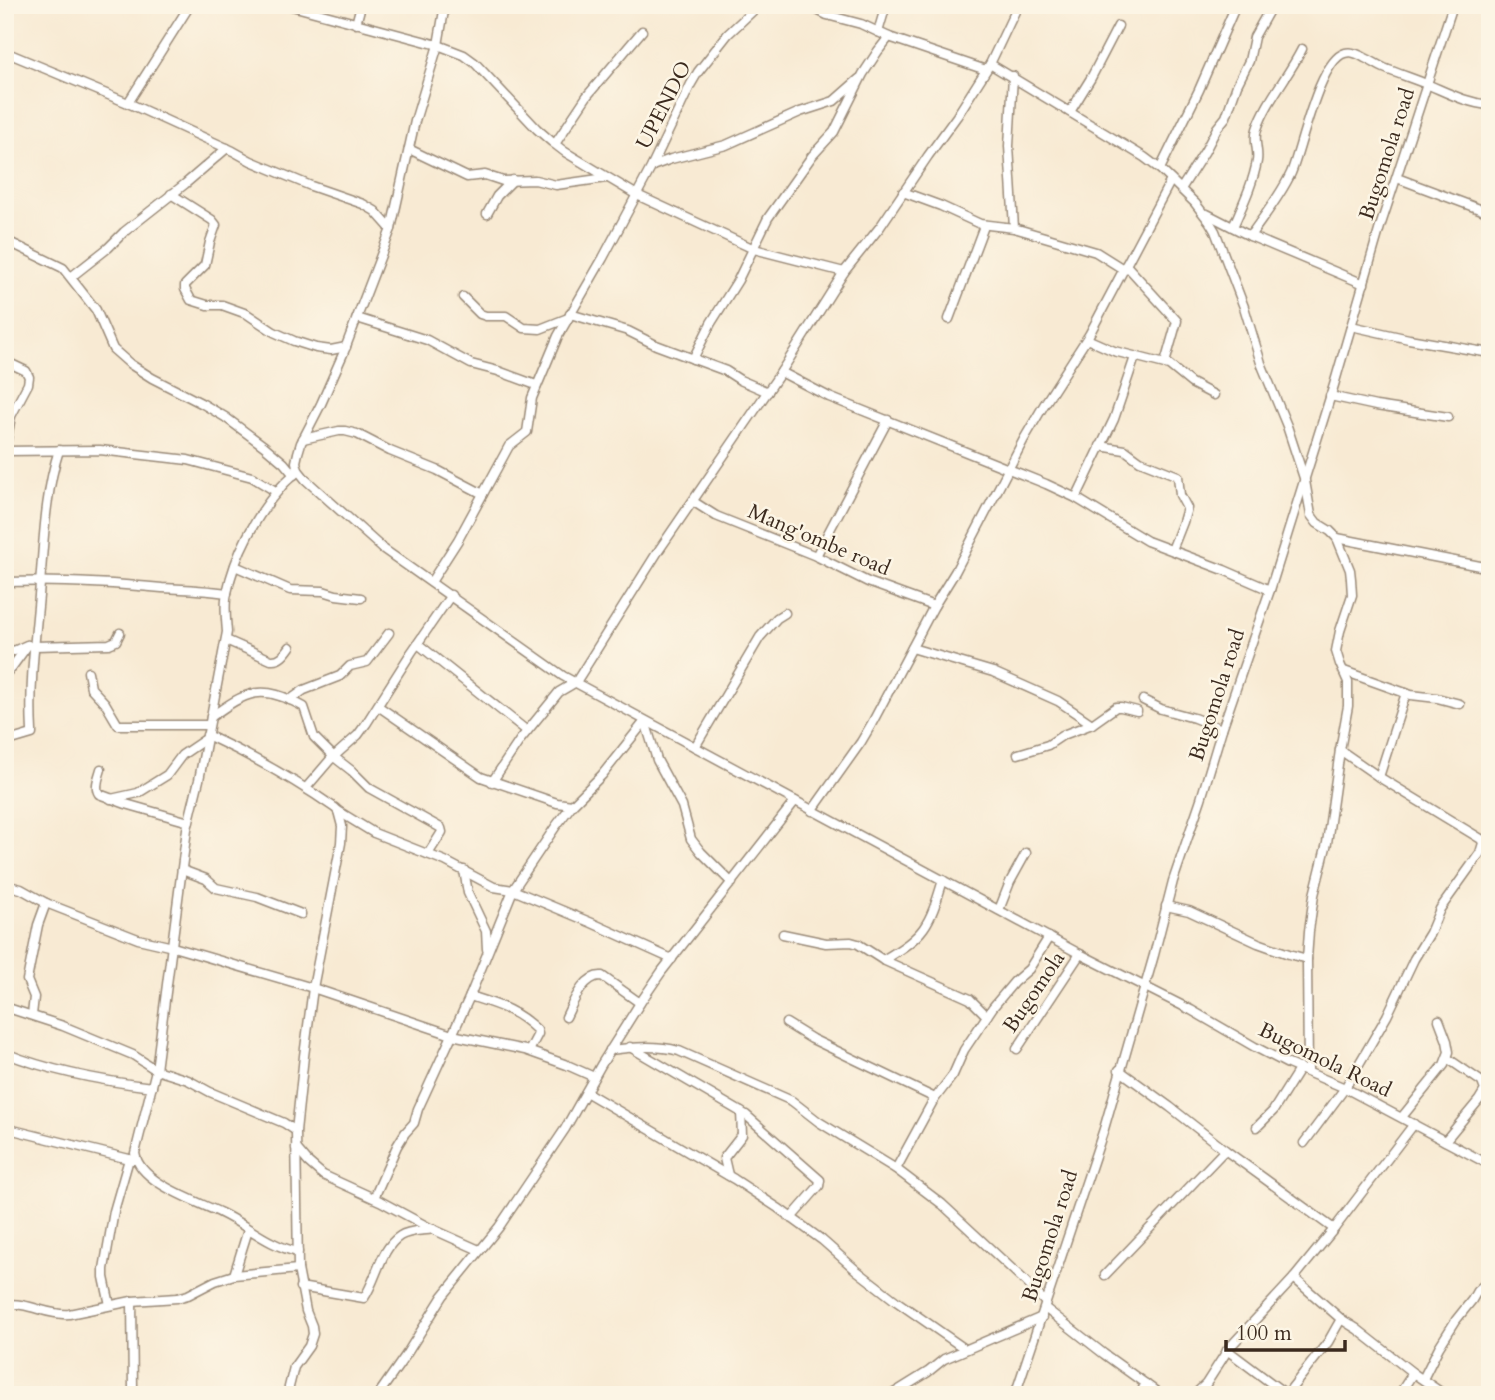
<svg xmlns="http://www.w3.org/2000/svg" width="1495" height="1400" font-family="Cardo,serif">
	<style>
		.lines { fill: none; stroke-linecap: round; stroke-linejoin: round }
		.street-casing { stroke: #9a8a78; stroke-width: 11 }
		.street { stroke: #fff; stroke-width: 8 }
		.labels { text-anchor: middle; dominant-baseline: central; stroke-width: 5; stroke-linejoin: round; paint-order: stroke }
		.street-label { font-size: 21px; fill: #3b2a1e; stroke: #fcf5e5 }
	</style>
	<rect width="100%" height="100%" fill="#fcf5e5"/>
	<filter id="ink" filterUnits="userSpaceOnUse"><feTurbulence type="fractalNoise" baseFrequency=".0143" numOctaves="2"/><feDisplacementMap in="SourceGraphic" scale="14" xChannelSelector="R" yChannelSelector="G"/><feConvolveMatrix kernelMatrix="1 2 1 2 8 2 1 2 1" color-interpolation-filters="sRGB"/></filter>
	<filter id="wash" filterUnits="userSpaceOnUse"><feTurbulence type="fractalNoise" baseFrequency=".00686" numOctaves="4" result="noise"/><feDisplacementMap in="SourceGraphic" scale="28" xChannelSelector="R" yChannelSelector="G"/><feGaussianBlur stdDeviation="1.57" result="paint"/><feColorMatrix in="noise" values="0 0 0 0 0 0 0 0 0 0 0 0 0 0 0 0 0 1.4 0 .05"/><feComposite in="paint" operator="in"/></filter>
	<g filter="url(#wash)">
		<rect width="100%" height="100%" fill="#f8ead3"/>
	</g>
	<g filter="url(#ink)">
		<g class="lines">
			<!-- street casing -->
			<g class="street-casing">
				<g id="street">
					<polyline points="288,5 438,45 464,55 475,63 537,129 552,142 565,152 637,195 754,249 844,272"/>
					<polyline points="445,5 438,45 415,121 391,229 343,354 321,404 301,443 298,453 296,462 298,470 306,480 382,548 563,676 1080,954 1191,1010 1255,1047 1288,1064 1345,1088 1490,1165"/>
					<polyline points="807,5 827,15 861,24 889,37 986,70"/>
					<polyline points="356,24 361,5"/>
					<polyline points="878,32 886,5"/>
					<polyline points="5,52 128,103 233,151 251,161 311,186 363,204 375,211 391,229"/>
					<polyline points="990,64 1144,157 1160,169 1195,203 1209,221 1215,231 1244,307 1261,363 1287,426 1305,481 1311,515 1317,523 1330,531 1337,538 1350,570 1351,579 1352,595 1340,631 1336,651 1340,664 1348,682 1348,706 1340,750 1327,843 1314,895 1309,931 1307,959 1308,1071"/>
					<polyline points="1013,76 1009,146 1014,228"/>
					<polyline points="128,103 190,5"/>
					<polyline points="1070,112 1091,78 1118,26"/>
					<polyline points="555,144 587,96 642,31"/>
					<polyline points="409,149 467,177 485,175 503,181 535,180 556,185 606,178"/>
					<polyline points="652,166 671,159 726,145 800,112 834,101 859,79"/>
					<polyline points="1160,169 1199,90 1236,5"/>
					<polyline points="1397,178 1490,213"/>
					<polyline points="1181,189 1205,151 1217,128 1226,117 1237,85 1249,61 1254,37 1272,5"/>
					<polyline points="903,192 941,206 980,224 1014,228 1096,252 1123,269"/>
					<polyline points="171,194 212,220 216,225 210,242 205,265 185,285 185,289 191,300 207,305 222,305 247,314 274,332 294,341 316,348 331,350 346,347"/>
					<polyline points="487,214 497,196 513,180"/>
					<polyline points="1207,214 1250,236 1364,284"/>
					<path d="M1233,227C1242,206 1253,184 1257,161C1259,150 1253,141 1257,129C1267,100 1288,77 1302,49"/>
					<path d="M1250,236C1264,216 1281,195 1291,173C1301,150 1319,60 1345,53C1351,51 1360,55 1365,58C1372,61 1377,65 1384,68C1399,74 1414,79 1429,85C1450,94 1467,103 1490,105"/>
					<polyline points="5,240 63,268 96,310 113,349 130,364 152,378 203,404 225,417 264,446 284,463 294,475"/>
					<polyline points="1126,265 1177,321 1165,363"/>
					<polyline points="71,277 108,248 124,232 185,184 227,148"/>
					<polyline points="463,297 480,314 486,316 506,316 524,328 540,329 568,318"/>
					<polyline points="570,314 628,331 656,345 726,371 740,380 768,392"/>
					<polyline points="357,318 427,340 471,364 498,371 536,385"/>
					<polyline points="949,319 984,226"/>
					<polyline points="1351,326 1409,339 1490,353"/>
					<polyline points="1087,339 1114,351 1169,365 1191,383 1214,395"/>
					<polyline points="693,359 711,323 738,280 768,218 812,156 834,132 863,74 878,51 889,37"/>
					<polyline points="5,361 26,371 29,377 28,384 11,416 5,450"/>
					<polyline points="781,372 829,397 1046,484 1076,498 1147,541 1224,570 1270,590"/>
					<polyline points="1330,396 1376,406 1448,417"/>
					<polyline points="303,439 339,431 345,431 357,434 390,451 437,470 483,494"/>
					<polyline points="1100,446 1125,450 1140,461 1178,476 1180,495 1187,508 1183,522 1172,550"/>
					<polyline points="5,451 100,450 188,460 252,477 277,492"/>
					<path d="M298,470C293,476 287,480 282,486C256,515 235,554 227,593C224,605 226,619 227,632L199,780L187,829L156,1070L135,1153C139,1183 197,1201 221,1213C248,1226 269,1246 298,1252"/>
					<polyline points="1076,498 1114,419 1135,357"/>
					<polyline points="694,502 716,516 816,556 868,582 934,606"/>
					<polyline points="1337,538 1490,568"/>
					<polyline points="816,556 888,420"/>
					<polyline points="235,566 290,590 323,591 336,595 361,598"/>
					<path d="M5,582C58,580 110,583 162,588C184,589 205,590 227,593"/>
					<polyline points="431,582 458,540 509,446 527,432 532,398 558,336 603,258 652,166 691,84 698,72 728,34 759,5"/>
					<path d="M226,640L271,660C280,661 285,654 290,647"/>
					<polyline points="418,644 527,731"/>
					<polyline points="35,646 109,644 116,641 120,633"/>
					<polyline points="5,648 14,651 27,645"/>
					<polyline points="912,648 993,672 1058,701 1092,724"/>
					<polyline points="1344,671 1411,695 1437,698 1460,704"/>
					<polyline points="88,672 91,688 105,703 118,725 209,725"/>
					<polyline points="5,674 12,667 28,645"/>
					<polyline points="290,700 304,690 340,676 350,666 367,662 389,633"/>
					<polyline points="1143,700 1161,709 1194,718 1222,729"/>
					<polyline points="378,706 481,777 557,803 572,805"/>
					<path d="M211,717C247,691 262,683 304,707L314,737L334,757L352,771L369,788L441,828L442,832L428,854"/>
					<polyline points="645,721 657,760 682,806 691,839 701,852 732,883"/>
					<path d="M207,735C252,756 295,780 335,808L338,811L342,826L341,843L313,988L304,1056L296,1131L298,1269L306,1311L312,1326L313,1334L309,1346L294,1367L287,1395"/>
					<path d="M5,742L32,734V731C29,682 36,633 40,584C44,539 45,494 59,450"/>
					<polyline points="695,747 760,637 777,618 785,613"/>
					<polyline points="1018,754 1048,745 1063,735 1092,724 1116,707 1121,707 1137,711"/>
					<path d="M101,769C99,777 94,787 99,794L126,804L189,822"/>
					<polyline points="1379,777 1406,693"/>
					<polyline points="492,782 520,740 559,692 576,682 657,553 781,372 844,272 880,227 928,156 957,116 990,64 1018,5"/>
					<polyline points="306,788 330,760 358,735 366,724 411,653 451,595"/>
					<polyline points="111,799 138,793 167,775 182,755 207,738"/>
					<polyline points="338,811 374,833 445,861 494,887 513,890 592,923 672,959"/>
					<polyline points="812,811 861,742 871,725 934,606 955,572 1024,439 1044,405 1089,335 1171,180"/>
					<polyline points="182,870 206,879 216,888 257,897 301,914"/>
					<polyline points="464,870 468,893 486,931 487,949"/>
					<polyline points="5,885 21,889 46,903 138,939 173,947 313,988 452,1035 525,1050 567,1065 594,1077"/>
					<polyline points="1166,906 1189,911 1258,943 1289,954 1307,959"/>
					<polyline points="999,910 1010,882 1026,853"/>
					<polyline points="783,934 826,943 851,942 858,944 883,960 970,999 987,1016"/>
					<path d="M883,960C925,935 929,927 943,880"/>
					<path d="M470,996C498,1005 515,1009 537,1030L538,1034L529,1051"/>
					<polyline points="5,1007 63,1026 133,1055 156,1070 188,1080 210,1092 284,1123 296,1131"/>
					<polyline points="32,1015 34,997 27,980 38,925 46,903"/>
					<path d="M566,1017C573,1003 583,975 602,976L640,1003"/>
					<polyline points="786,1023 812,1039 935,1098"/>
					<polyline points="630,1047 746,1115 820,1180 819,1186 791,1218"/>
					<polyline points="1017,1049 1080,954"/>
					<path d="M610,1050C634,1047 656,1045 679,1051L792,1101L819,1122L896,1169L942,1204L1025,1281L1045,1302"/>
					<path d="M5,1053C52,1072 102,1081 152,1087"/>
					<polyline points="1119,1070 1170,1107 1225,1150 1334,1229"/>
					<polyline points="586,1092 734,1179 778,1208 822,1240 856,1270 896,1301 965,1349"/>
					<polyline points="1402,1117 1444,1065 1449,1052 1447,1041 1439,1020"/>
					<polyline points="1257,1127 1273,1111 1300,1068"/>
					<polyline points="5,1128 133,1160"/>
					<polyline points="1445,1141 1479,1100 1485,1090 1482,1082 1447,1058"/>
					<polyline points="1304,1143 1345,1088 1387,1016 1414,959 1430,933 1440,909 1480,853 1483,843 1481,839 1379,777 1340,750"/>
					<polyline points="296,1148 308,1162 323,1175 380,1201 430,1228 479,1250"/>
					<polyline points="896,1169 933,1101 953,1075 964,1050 993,1007 1014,982 1029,969 1049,937"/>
					<polyline points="728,1175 724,1158 742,1135 741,1112"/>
					<polyline points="374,1198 397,1146 405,1133 414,1123 418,1109 470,996 513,890 556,826 572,805 602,775 645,721"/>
					<polyline points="234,1275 248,1230"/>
					<polyline points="1105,1275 1225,1150"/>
					<polyline points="1294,1278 1341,1319 1357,1329 1413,1373 1445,1395"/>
					<path d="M300,1287L364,1298C377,1279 380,1249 400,1236C409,1230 423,1231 433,1229"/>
					<polyline points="132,1301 133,1390 136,1395"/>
					<path d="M5,1305C27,1301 47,1316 69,1314L132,1301L177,1298L188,1295L215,1281L234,1275L298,1269"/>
					<polyline points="110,1305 104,1277 104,1269 114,1211 129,1159"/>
					<polyline points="1045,1308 1104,1354 1161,1395"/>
					<polyline points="1227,1350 1287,1395"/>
					<polyline points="1423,1379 1439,1347 1456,1320 1472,1300 1477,1291 1486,1283 1490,1275"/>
					<polyline points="1287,1394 1328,1342 1341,1319"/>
					<polyline points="378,1395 406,1355 443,1296 499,1227 565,1129 601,1065 640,1003 662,971 795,801"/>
					<polyline points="891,1395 928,1372 944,1359 1042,1317"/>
					<polyline points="1015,1395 1104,1129 1154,955 1173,881 1201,799 1222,729 1270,590 1334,385 1380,227 1453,5"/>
					<polyline points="1139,1395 1146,1384"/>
					<polyline points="1194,1395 1206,1384 1229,1348 1294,1278 1334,1229 1414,1124"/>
					<polyline points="1399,1395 1413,1373"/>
				</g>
			</g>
			<!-- street -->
			<use href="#street" class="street"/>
		</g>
	</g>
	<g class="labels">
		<!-- street labels -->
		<g class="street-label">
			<text transform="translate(664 105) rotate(-63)">UPENDO</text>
			<text transform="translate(1387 154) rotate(-72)">Bugomola road</text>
			<text transform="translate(819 540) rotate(23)">Mang'ombe road</text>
			<text transform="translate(1217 695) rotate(-72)">Bugomola road</text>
			<text transform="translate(1034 992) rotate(-56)">Bugomola</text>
			<text transform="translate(1325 1060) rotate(26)">Bugomola Road</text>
			<text transform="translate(1050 1236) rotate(-72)">Bugomola road</text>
		</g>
	</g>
	<!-- margin -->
	<rect width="1495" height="1400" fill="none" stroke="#fcf5e5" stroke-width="28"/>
	<!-- scale -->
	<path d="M1226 1340v10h119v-10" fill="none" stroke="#3b2a1e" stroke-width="3.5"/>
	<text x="1236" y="1340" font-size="21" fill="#3b2a1e" stroke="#fcf5e5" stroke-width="5" paint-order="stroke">100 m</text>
</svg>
